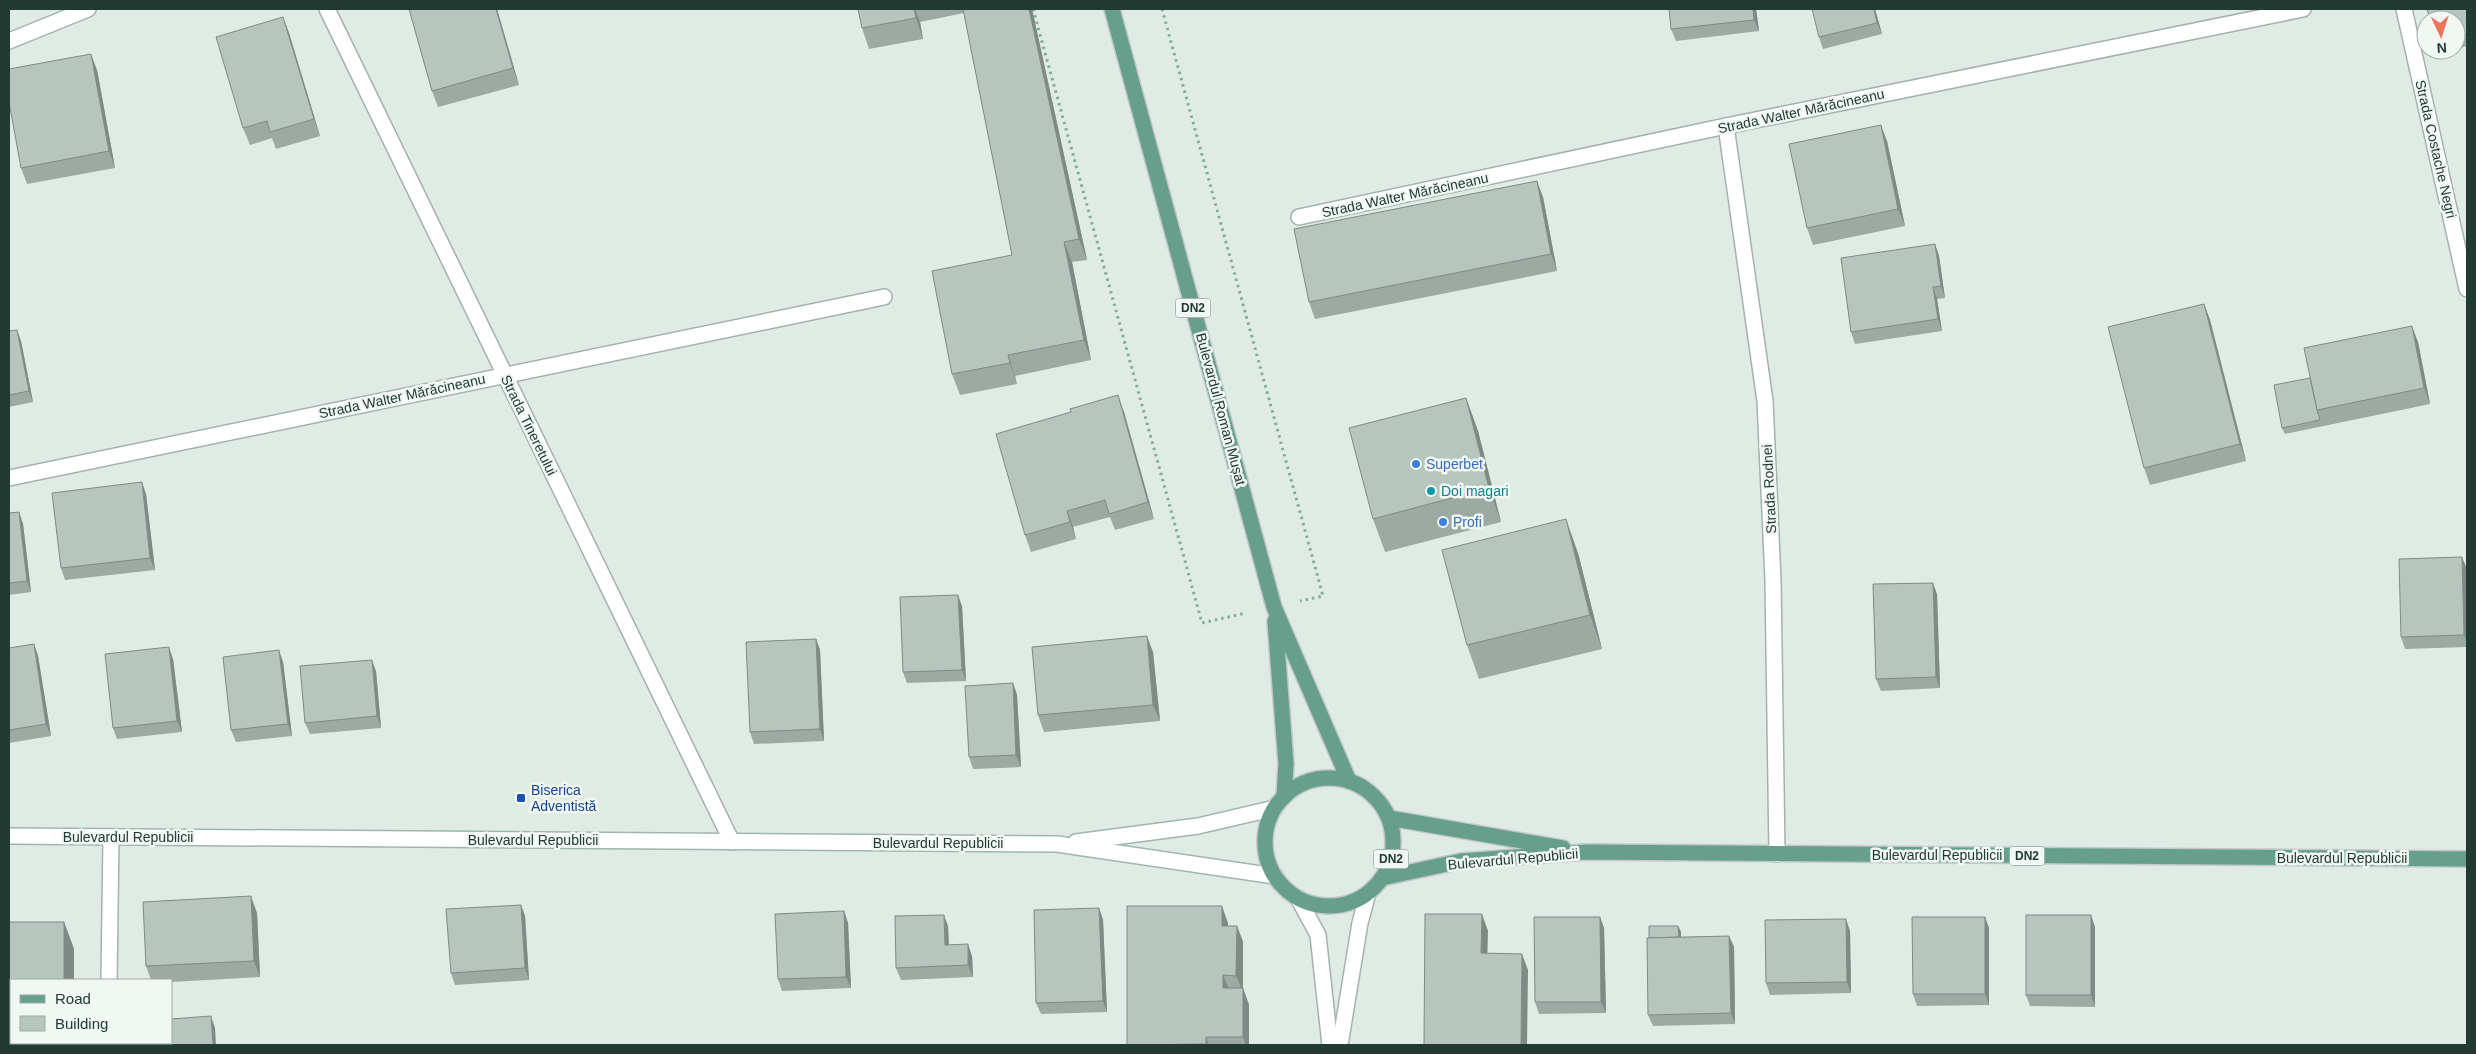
<svg xmlns="http://www.w3.org/2000/svg" width="2476" height="1054" font-family="Arial,sans-serif">
	<style>
		.lines { fill: none; stroke-linecap: round; stroke-linejoin: round }
		.minor-casing { stroke: #a3b3ac; stroke-width: 18 }
		.tertiary-casing { stroke: #a3b3ac; stroke-width: 18 }
		.secondary-casing { stroke: #a0b6ac; stroke-width: 18 }
		.primary-casing { stroke: #c1c8c6; stroke-width: 18 }
		.path { stroke: #82ad9c; stroke-width: 3; stroke-dasharray: 2.5 4; stroke-linecap: butt }
		.minor { stroke: #fff; stroke-width: 15 }
		.tertiary { stroke: #fff; stroke-width: 15 }
		.secondary { stroke: #fff; stroke-width: 15 }
		.primary { stroke: #669f8c; stroke-width: 15 }
		.wall { fill: #9da9a3 }
		.shaded-wall { fill: #7f8a85 }
		.building { fill: #b6c5be; stroke: #7f8a85 }
		.shop-dot { fill: #3f7fe0; stroke: #f1f7f3; stroke-width: 2 }
		.culture-dot { fill: #0f9aa8; stroke: #f1f7f3; stroke-width: 2 }
		.transit-dot { fill: #1a4fb4; stroke: #f1f7f3; stroke-width: 2 }
		.labels { text-anchor: middle; dominant-baseline: central; stroke-width: 5; stroke-linejoin: round; paint-order: stroke }
		.shield { fill: #f1f7f3; stroke: #60736c; stroke-width: 1 }
		.shield-label { font-size: 12px; font-weight: bold; fill: #223b32 }
		.street-label { font-size: 14px; fill: #223b32; stroke: #f1f7f3 }
		.shop-label { font-size: 14px; fill: #366cbe; stroke: #f1f7f3; text-anchor: start }
		.culture-label { font-size: 14px; fill: #0d838f; stroke: #f1f7f3; text-anchor: start }
		.transit-label { font-size: 14px; fill: #164399; stroke: #f1f7f3; text-anchor: start }
	</style>
	<rect width="100%" height="100%" fill="#e0ebe5"/>
	<g class="lines">
		<!-- minor casing -->
		<g class="minor-casing">
			<g id="minor">
				<polyline points="327,9 732,842"/>
				<polyline points="2404,9 2467,289"/>
				<polyline points="9,41 88,9"/>
				<polyline points="1726,126 1765,401 1773,580 1777,854"/>
				<polyline points="1299,217 1726,126 2303,9"/>
				<polyline points="9,478 884,297"/>
				<polyline points="109,980 111,837"/>
				<polyline points="108,1045 108,1043"/>
			</g>
		</g>
		<!-- tertiary casing -->
		<g class="tertiary-casing">
			<g id="tertiary">
				<polyline points="1298,898 1318,935 1330,1045"/>
				<polyline points="1340,1045 1360,923 1368,893"/>
			</g>
		</g>
		<!-- secondary casing -->
		<g class="secondary-casing">
			<g id="secondary">
				<polyline points="9,836 1057,844 1275,876"/>
				<polyline points="1076,842 1198,826 1275,808"/>
			</g>
		</g>
		<!-- primary casing -->
		<g class="primary-casing">
			<g id="primary">
				<polyline points="1112,9 1274,607 1349,781"/>
				<polyline points="1275,621 1286,764 1284,797"/>
				<circle cx="1329" cy="842" r="64"/>
				<polyline points="1389,818 1563,848"/>
				<polyline points="1382,878 1461,861 1586,852 2467,859"/>
			</g>
		</g>
		<!-- path -->
		<g class="path">
			<polyline points="1033,9 1202,623 1246,613"/>
			<polyline points="1162,9 1323,596 1300,601"/>
		</g>
		<!-- minor -->
		<use href="#minor" class="minor"/>
		<!-- tertiary -->
		<use href="#tertiary" class="tertiary"/>
		<!-- secondary -->
		<use href="#secondary" class="secondary"/>
		<!-- primary -->
		<use href="#primary" class="primary"/>
	</g>
	<!-- wall -->
	<g class="wall">
		<polygon points="409,9 497,9 519,85 438,107 432,91"/>
		<polygon points="858,9 1032,9 1087,260 1072,262 1091,360 1015,376 1017,384 960,395 952,374 1012,255 964,13 920,22 923,39 869,49 862,28"/>
		<polygon points="1669,9 1756,9 1759,31 1676,41 1671,29"/>
		<polygon points="1875,9 1882,34 1823,49 1819,37"/>
		<polygon points="2467,9 2467,46 2456,49 2456,20"/>
		<polygon points="283,17 289,33 320,136 276,149 272,138 250,145 243,128"/>
		<polygon points="2438,50 2452,50 2439,53"/>
		<polygon points="97,70 115,168 27,184 21,168"/>
		<polygon points="1887,141 1905,226 1813,245 1807,228"/>
		<polygon points="1543,197 1557,271 1315,319 1309,302"/>
		<polygon points="1935,244 1939,256 1945,298 1937,299 1942,331 1855,344 1851,332"/>
		<polygon points="2204,304 2210,320 2246,461 2150,485 2144,468"/>
		<polygon points="17,330 21,341 33,402 9,407 9,331"/>
		<polygon points="2418,342 2430,404 2285,434 2282,428 2310,378"/>
		<polygon points="1466,398 1478,431 1501,522 1385,552 1373,519"/>
		<polygon points="1124,412 1154,519 1115,530 1110,517 1073,527 1076,539 1031,552 1025,535"/>
		<polygon points="146,494 155,570 65,580 61,568"/>
		<polygon points="19,512 23,524 31,592 9,595 9,513"/>
		<polygon points="1578,553 1602,649 1479,679 1467,645"/>
		<polygon points="2467,569 2467,647 2405,649 2401,637"/>
		<polygon points="1937,594 1940,688 1881,691 1876,679"/>
		<polygon points="962,606 966,681 907,683 903,672"/>
		<polygon points="816,639 820,650 824,741 754,744 750,732"/>
		<polygon points="34,644 38,656 51,736 9,743 9,648"/>
		<polygon points="1153,652 1160,721 1044,732 1038,715"/>
		<polygon points="173,659 182,732 117,739 113,728"/>
		<polygon points="283,662 292,736 236,742 231,730"/>
		<polygon points="376,671 381,728 310,734 305,723"/>
		<polygon points="1013,683 1017,695 1021,767 973,769 969,757"/>
		<polygon points="521,905 525,916 529,980 455,985 451,973"/>
		<polygon points="1127,906 1228,923 1228,926 1237,926 1243,942 1243,988 1249,1005 1249,1045 1127,1045"/>
		<polygon points="1099,908 1103,920 1107,1012 1041,1014 1036,1003"/>
		<polygon points="844,911 848,923 851,988 782,991 778,979"/>
		<polygon points="257,913 260,977 171,982 171,980 151,980 146,966"/>
		<polygon points="1600,917 1604,928 1606,1013 1539,1014 1535,1002"/>
		<polygon points="1985,917 1989,928 1989,1005 1917,1006 1913,994"/>
		<polygon points="9,922 64,922 74,949 74,980 11,980 11,1023 9,1023"/>
		<polygon points="948,926 949,945 972,956 973,977 901,980 896,968"/>
		<polygon points="1678,926 1681,932 1681,937 1729,936 1734,947 1735,1024 1653,1026 1648,1015 1649,938"/>
		<polygon points="2095,927 2095,1007 2030,1006 2026,995"/>
		<polygon points="1850,931 1851,993 1770,995 1766,983"/>
	</g>
	<!-- shaded-wall -->
	<g class="shaded-wall">
		<polygon points="496,9 497,9 519,85 513,68"/>
		<polygon points="914,9 915,9 920,22 923,39 916,18"/>
		<polygon points="1029,9 1032,9 1087,260 1079,239"/>
		<polygon points="1753,9 1756,9 1759,31 1754,20"/>
		<polygon points="1874,9 1875,9 1882,34 1877,23"/>
		<polygon points="283,17 289,33 320,136 314,119"/>
		<polygon points="91,54 97,70 115,168 109,151"/>
		<polygon points="1881,125 1887,141 1905,226 1898,209"/>
		<polygon points="1537,181 1543,197 1557,271 1551,254"/>
		<polygon points="1064,242 1072,262 1091,360 1084,340"/>
		<polygon points="1935,244 1939,256 1945,298 1941,286"/>
		<polygon points="1933,287 1937,299 1942,331 1938,319"/>
		<polygon points="2204,304 2210,320 2246,461 2240,444"/>
		<polygon points="2412,326 2418,342 2430,404 2424,388"/>
		<polygon points="17,330 21,341 33,402 29,391"/>
		<polygon points="1008,355 1015,376 1017,384 1010,363"/>
		<polygon points="1118,395 1124,412 1154,519 1148,502"/>
		<polygon points="1466,398 1478,431 1501,522 1489,488"/>
		<polygon points="142,482 146,494 155,570 150,558"/>
		<polygon points="1067,511 1073,527 1076,539 1070,522"/>
		<polygon points="19,512 23,524 31,592 27,581"/>
		<polygon points="1566,519 1578,553 1602,649 1590,615"/>
		<polygon points="2462,557 2467,569 2467,643 2464,635"/>
		<polygon points="1933,583 1937,594 1940,688 1936,677"/>
		<polygon points="958,595 962,606 966,681 962,670"/>
		<polygon points="1147,636 1153,652 1160,721 1153,705"/>
		<polygon points="816,639 820,650 824,741 820,729"/>
		<polygon points="34,644 38,656 51,736 46,724"/>
		<polygon points="169,647 173,659 182,732 177,721"/>
		<polygon points="279,650 283,662 292,736 288,724"/>
		<polygon points="372,660 376,671 381,728 377,716"/>
		<polygon points="1013,683 1017,695 1021,767 1016,755"/>
		<polygon points="251,896 257,913 260,977 254,961"/>
		<polygon points="521,905 525,916 529,980 525,968"/>
		<polygon points="1222,906 1228,923 1228,943 1222,926"/>
		<polygon points="1099,908 1103,920 1107,1012 1103,1001"/>
		<polygon points="844,911 848,923 851,988 846,977"/>
		<polygon points="1482,914 1488,931 1487,970 1481,953"/>
		<polygon points="944,915 948,926 949,956 945,945"/>
		<polygon points="2091,915 2095,927 2095,1007 2091,995"/>
		<polygon points="1600,917 1604,928 1606,1013 1601,1002"/>
		<polygon points="1985,917 1989,928 1989,1005 1985,994"/>
		<polygon points="1846,919 1850,931 1851,993 1847,982"/>
		<polygon points="64,922 74,949 74,980 64,980"/>
		<polygon points="1237,926 1243,942 1243,992 1236,976"/>
		<polygon points="1678,926 1681,932 1681,948 1679,942"/>
		<polygon points="1729,936 1734,947 1735,1024 1731,1013"/>
		<polygon points="968,944 972,956 973,977 968,965"/>
		<polygon points="1522,954 1528,970 1527,1045 1521,1045"/>
		<polygon points="1223,975 1230,992 1223,988"/>
		<polygon points="1243,988 1249,1005 1249,1045 1246,1045 1243,1037"/>
		<polygon points="211,1016 215,1028 216,1045 213,1045"/>
		<polygon points="1206,1037 1209,1045 1207,1045"/>
	</g>
	<!-- building -->
	<g class="building">
		<polygon points="409,9 496,9 513,68 432,91"/>
		<polygon points="858,9 914,9 916,18 862,28"/>
		<polygon points="963,9 1029,9 1079,239 1064,242 1084,340 1008,355 1010,363 952,374 932,271 1012,255"/>
		<polygon points="1669,9 1753,9 1754,20 1671,29"/>
		<polygon points="1812,9 1874,9 1877,23 1819,37"/>
		<polygon points="2427,9 2467,9 2467,34 2456,36 2456,20 2430,20"/>
		<polygon points="283,17 314,119 270,132 267,121 243,128 216,37"/>
		<polygon points="91,54 109,151 21,168 9,102 9,69"/>
		<polygon points="1881,125 1898,209 1807,228 1789,144"/>
		<polygon points="1537,181 1551,254 1309,302 1294,229"/>
		<polygon points="1935,244 1941,286 1933,287 1938,319 1851,332 1841,258"/>
		<polygon points="2204,304 2240,444 2144,468 2108,327"/>
		<polygon points="2412,326 2424,388 2317,410 2304,348"/>
		<polygon points="17,330 29,391 9,395 9,331"/>
		<polygon points="2310,378 2317,410 2320,420 2282,428 2274,385"/>
		<polygon points="1118,395 1148,502 1109,514 1105,500 1067,511 1070,522 1025,535 996,434 1071,412 1070,409"/>
		<polygon points="1466,398 1489,488 1373,519 1349,428"/>
		<polygon points="142,482 150,558 61,568 52,493"/>
		<polygon points="19,512 27,581 9,583 9,513"/>
		<polygon points="1566,519 1590,615 1467,645 1442,550"/>
		<polygon points="2462,557 2464,635 2401,637 2399,559"/>
		<polygon points="1933,583 1936,677 1876,679 1873,584"/>
		<polygon points="958,595 962,670 903,672 900,597"/>
		<polygon points="1147,636 1153,705 1038,715 1032,647"/>
		<polygon points="816,639 820,729 750,732 746,642"/>
		<polygon points="34,644 46,724 9,730 9,648"/>
		<polygon points="169,647 177,721 113,728 105,654"/>
		<polygon points="279,650 288,724 231,730 223,657"/>
		<polygon points="372,660 377,716 305,723 300,666"/>
		<polygon points="1013,683 1016,755 969,757 965,686"/>
		<polygon points="251,896 254,961 146,966 143,902"/>
		<polygon points="521,905 525,968 451,973 446,909"/>
		<polygon points="1127,906 1222,906 1222,926 1237,926 1236,976 1223,975 1223,988 1243,988 1243,1037 1206,1037 1206,1044 1127,1045"/>
		<polygon points="1099,908 1103,1001 1036,1003 1034,910"/>
		<polygon points="844,911 846,977 778,979 775,914"/>
		<polygon points="1425,914 1482,914 1481,953 1522,954 1521,1045 1424,1045"/>
		<polygon points="944,915 945,945 968,944 968,965 896,968 895,916"/>
		<rect x="2026" y="915" width="65" height="80"/>
		<polygon points="1534,917 1600,917 1601,1002 1535,1002"/>
		<polygon points="1912,917 1985,917 1985,994 1913,994"/>
		<polygon points="1846,919 1847,982 1766,983 1765,920"/>
		<polygon points="9,922 64,922 64,980 11,980 11,996 9,996"/>
		<polygon points="1649,926 1678,926 1679,937 1649,938"/>
		<polygon points="1729,936 1731,1013 1648,1015 1647,938"/>
		<polygon points="211,1016 213,1045 159,1045 158,1043 171,1043 171,1019"/>
	</g>
	<!-- markers -->
	<g class="shop-dot">
		<circle cx="1416" cy="464" r="5"/>
		<circle cx="1443" cy="522" r="5"/>
	</g>
	<circle class="culture-dot" cx="1431" cy="491" r="5"/>
	<rect class="transit-dot" x="516" y="793" width="10" height="10" rx="2.5"/>
	<g class="labels">
		<!-- shield labels -->
		<g class="shield">
			<rect x="1175.5" y="298.5" width="35" height="19" rx="4"/>
			<rect x="2009.5" y="846.5" width="35" height="19" rx="4"/>
			<rect x="1373.5" y="849.5" width="35" height="19" rx="4"/>
		</g>
		<g class="shield-label">
			<text x="1193" y="308">DN2</text>
			<text x="2027" y="856">DN2</text>
			<text x="1391" y="859">DN2</text>
		</g>
		<!-- street labels -->
		<g class="street-label">
			<text transform="translate(1801 111) rotate(-12)">Strada Walter Mărăcineanu</text>
			<text transform="translate(2436 149) rotate(77)">Strada Costache Negri</text>
			<text transform="translate(1405 195) rotate(-12)">Strada Walter Mărăcineanu</text>
			<text transform="translate(402 396) rotate(-12)">Strada Walter Mărăcineanu</text>
			<text transform="translate(1221 409) rotate(75)">Bulevardul Roman Mușat</text>
			<text transform="translate(529 425) rotate(64)">Strada Tineretului</text>
			<text transform="translate(1769 489) rotate(-93)">Strada Rodnei</text>
			<text x="128" y="837">Bulevardul Republicii</text>
			<text x="533" y="840">Bulevardul Republicii</text>
			<text x="938" y="843">Bulevardul Republicii</text>
			<text x="1937" y="855">Bulevardul Republicii</text>
			<text x="2342" y="858">Bulevardul Republicii</text>
			<text transform="translate(1513 859) rotate(-5)">Bulevardul Republicii</text>
		</g>
		<!-- shop labels -->
		<g class="shop-label">
			<text x="1426" y="464">Superbet</text>
			<text x="1453" y="522">Profi</text>
		</g>
		<!-- culture labels -->
		<g class="culture-label">
			<text x="1441" y="491">Doi magari</text>
		</g>
		<!-- transit labels -->
		<g class="transit-label">
			<text x="531" y="790">Biserica<tspan x="531" dy="16">Adventistă</tspan></text>
		</g>
	</g>
	<!-- border -->
	<rect width="2476" height="1054" fill="none" stroke="#223b32" stroke-width="20"/>
	<!-- legend -->
	<rect x="10" y="979" width="162" height="65" fill="#f1f7f3" stroke="#9eaca6"/>
	<rect x="20" y="995" width="25" height="8" fill="#669f8c" stroke="#9eaca6"/>
	<text x="55" y="1004" font-size="15" fill="#223b32">Road</text>
	<rect x="20" y="1016" width="25" height="15" fill="#b6c5be" stroke="#9eaca6"/>
	<text x="55" y="1029" font-size="15" fill="#223b32">Building</text>
	<!-- north arrow -->
	<g transform="translate(2441 35) rotate(176)"><circle r="24" fill="#f1f7f3" stroke="#9eaca6"/>
	<path d="M0-4L9 19L0 12L-9 19Z" fill="#ed745c"/>
	<text y="-8" font-size="14" font-weight="bold" text-anchor="middle" fill="#223b32">N</text>
	</g>
</svg>
